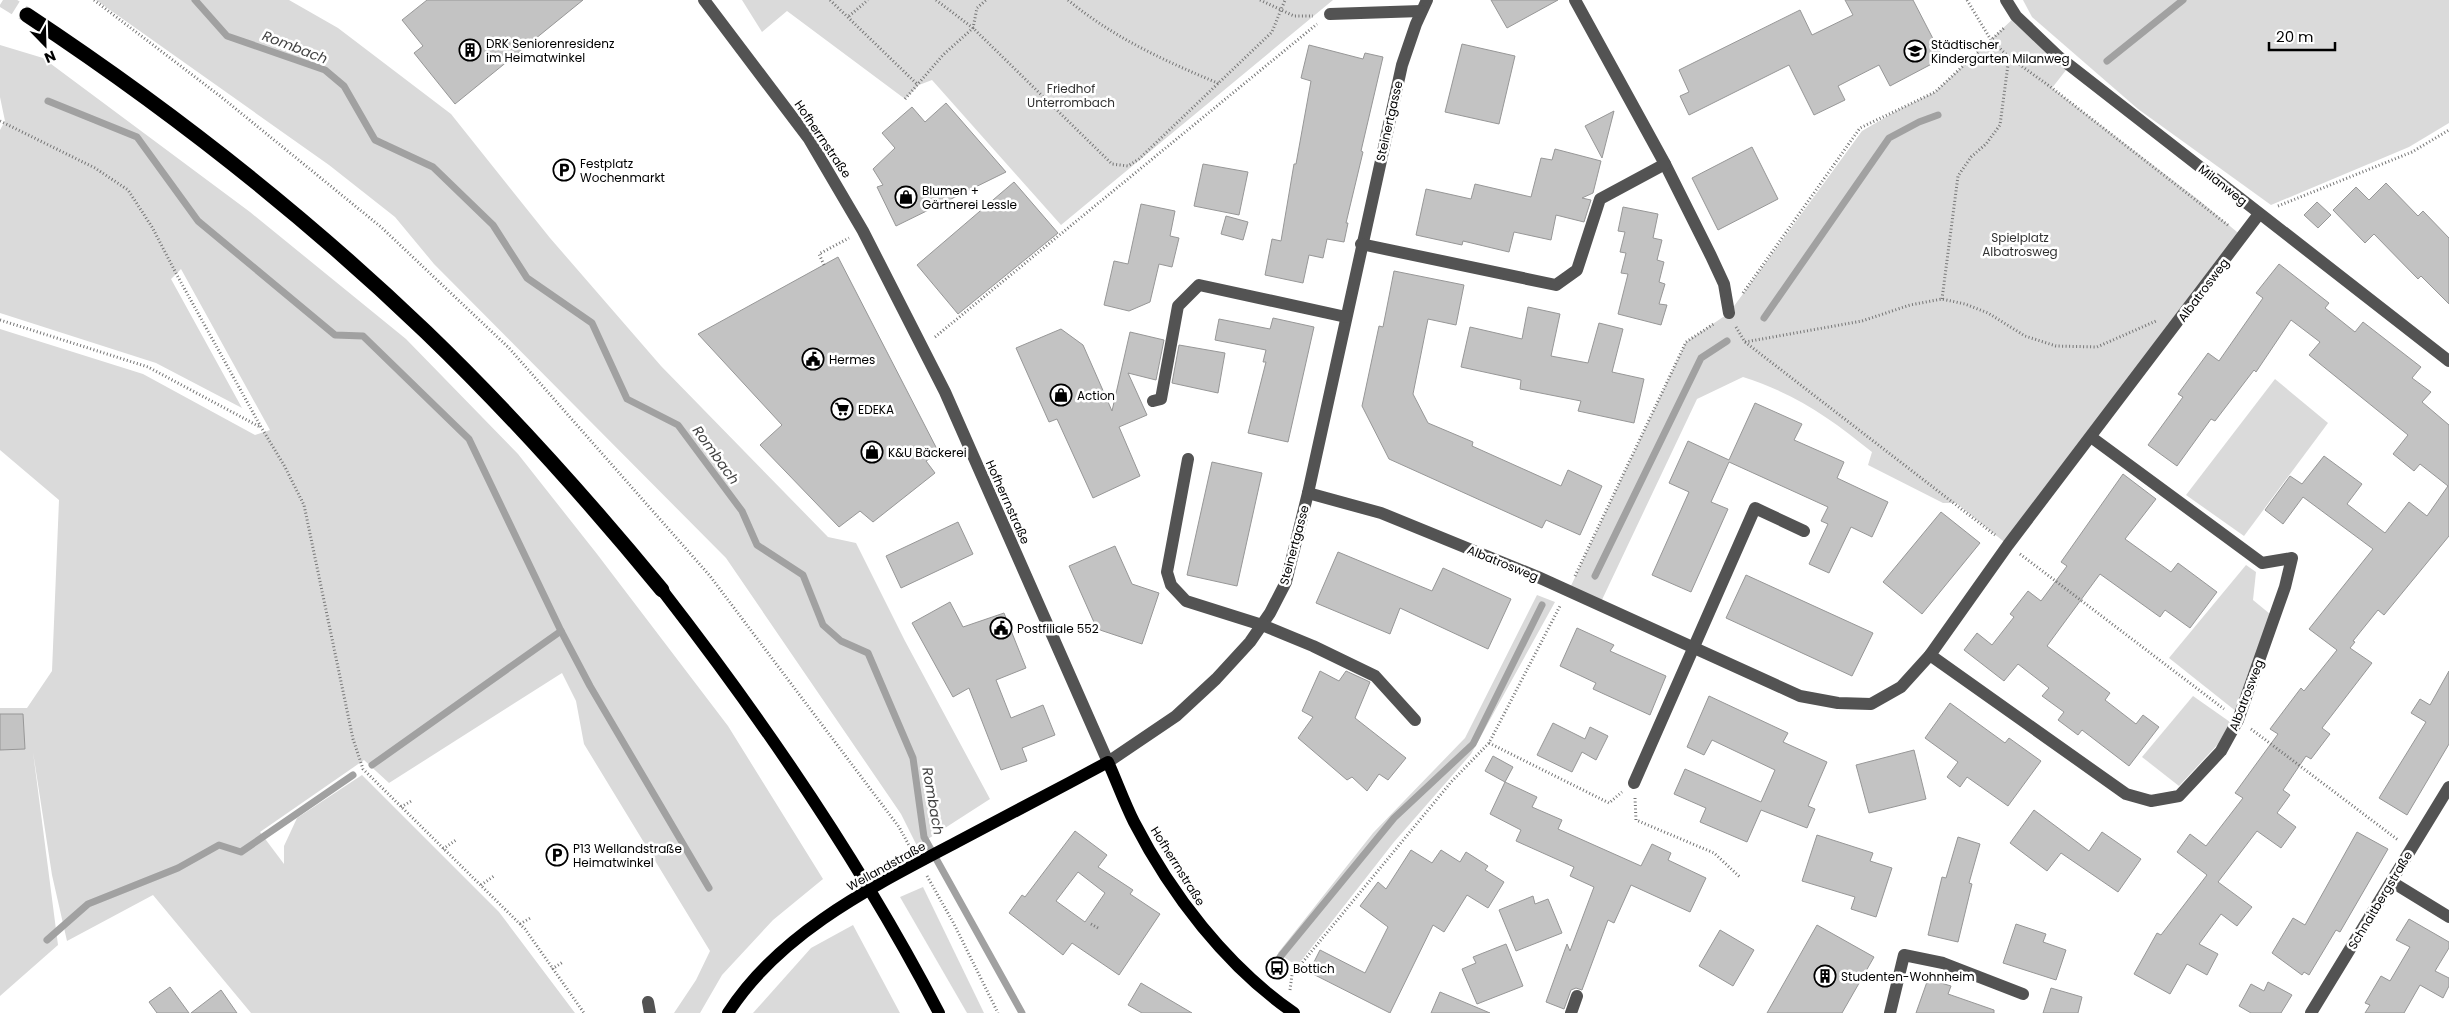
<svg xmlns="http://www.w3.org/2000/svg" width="2449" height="1013" font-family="Poppins,sans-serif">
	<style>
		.green { fill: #dadada }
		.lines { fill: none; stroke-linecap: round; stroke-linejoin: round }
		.stream { stroke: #a1a1a1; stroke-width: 7 }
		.building { fill: #c3c3c3; stroke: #979797; fill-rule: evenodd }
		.highway-tunnel { stroke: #d9d9d9; stroke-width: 15; stroke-dasharray: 15 8; stroke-linecap: butt }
		.path { stroke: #757575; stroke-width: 3; stroke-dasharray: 1 2.5; stroke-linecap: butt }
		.minor { stroke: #535353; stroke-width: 12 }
		.major { stroke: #000; stroke-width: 12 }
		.highway { stroke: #000; stroke-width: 15 }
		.labels { text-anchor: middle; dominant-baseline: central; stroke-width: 5; stroke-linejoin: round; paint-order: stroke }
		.poi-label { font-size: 12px; fill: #000; stroke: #fff; text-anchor: start }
		.park-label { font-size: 12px; fill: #313131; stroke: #fff }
		.street-label { font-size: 12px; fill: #000; stroke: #fff }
		.water-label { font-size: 14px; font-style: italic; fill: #424242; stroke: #fff }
	</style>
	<rect width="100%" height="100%" fill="#fff"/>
	<!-- green -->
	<g class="green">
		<polygon points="96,0 289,0 338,28 451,114 550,238 661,366 828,537 856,543 905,641 990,799 917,846 901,814 726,558 434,264 395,217 329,165"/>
		<polygon points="742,0 1333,0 1061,225 932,80 919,85 905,99 787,11 762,32"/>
		<polygon points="2023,0 2449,0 2449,123 2409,147 2271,205 2138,109 2032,17"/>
		<path d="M2016,16L2070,65L2052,88L2200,201L2243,237L2008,545L1956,503H1943L1868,465L1872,452C1830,418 1796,394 1743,377L1697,399L1600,604L1569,590L1686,342L1729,313L1862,131L1898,110L1935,92Z"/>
		<polygon points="0,45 43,58 250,212 406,339 518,454 597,554 728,726 823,879 773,920 722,975 700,1013 674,1013 696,980 710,951 584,744 576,701 562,673 389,783 364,760 260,832 284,864 284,846 297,818 362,775 499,912 575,1013 251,1013 153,895 67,941 52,875 33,752 58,945 0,996 0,708 27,708 52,671 59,500 0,450 0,329 143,374 255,435 270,430 181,269 171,279 242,408 156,363 0,313 0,130 5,121 0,97"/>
		<polygon points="2275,379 2328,423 2244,536 2186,495"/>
		<polygon points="2246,565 2256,572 2253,600 2270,614 2237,712 2169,658"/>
		<polygon points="1537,595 1555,602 1471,754 1394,842 1297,966 1278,953 1373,833 1465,738"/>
		<polygon points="2193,696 2230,722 2218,744 2179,786 2142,757"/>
		<polygon points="923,887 984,1013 967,1013 900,897"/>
		<polygon points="853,925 900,1013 753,1013 811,948"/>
	</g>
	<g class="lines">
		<!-- stream -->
		<g class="stream">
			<polyline points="195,0 227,36 325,70 344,86 375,140 433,167 493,225 527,278 592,323 627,399 678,425 742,511 757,545 803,575 823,625 841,641 868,653 913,758 924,837 1022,1013"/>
			<polyline points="2107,61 2183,0"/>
			<polyline points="48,101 137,137 198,221 335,335 363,336 469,439 561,631 590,686 709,888"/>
			<polyline points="1764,318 1889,138 1919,122 1938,115"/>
			<polyline points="1595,576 1701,358 1727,341"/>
			<polyline points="372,765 561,631"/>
			<polyline points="47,940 88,904 178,868 219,845 241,852 353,775"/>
			<polyline points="1280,957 1394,818 1473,744 1542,605"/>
		</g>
	</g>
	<!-- building -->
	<g class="building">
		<polygon points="427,0 583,0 455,104 414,53 423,46 402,20"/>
		<polygon points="1491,0 1558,0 1507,28"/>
		<polygon points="1845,0 1913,0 1943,58 1890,86 1879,65 1838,86 1845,100 1814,115 1789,65 1689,115 1680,96 1689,92 1679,70 1800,10 1812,35 1853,15"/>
		<polygon points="1462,44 1515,56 1499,124 1445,112"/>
		<polygon points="1309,45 1363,59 1365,53 1383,57 1361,151 1363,152 1346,223 1348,223 1344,242 1327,239 1323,258 1309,255 1303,283 1265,275 1272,239 1281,241 1294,164 1296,164 1311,81 1301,78"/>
		<polygon points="946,103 1006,172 896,226 877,187 883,185 873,169 895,148 882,133 912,107 925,122"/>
		<polygon points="1614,111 1602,158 1585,126"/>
		<polygon points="1752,147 1778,199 1718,230 1692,178"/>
		<polygon points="1555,149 1601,161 1593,193 1582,198 1591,200 1584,222 1556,215 1551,240 1514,232 1509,252 1463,241 1462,245 1416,235 1426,189 1471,199 1475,184 1531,197 1541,158 1552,160"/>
		<polygon points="1203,164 1248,172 1239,215 1194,206"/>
		<polygon points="1014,182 1058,233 958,314 917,265"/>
		<polygon points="2386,183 2418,216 2423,211 2449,238 2449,304 2421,276 2418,279 2374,234 2365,243 2333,210 2356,187 2369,200"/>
		<polygon points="2317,202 2331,215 2318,228 2304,215"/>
		<polygon points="1141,204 1175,211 1170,236 1179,238 1172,267 1159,264 1150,302 1129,311 1104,305 1114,261 1128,264"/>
		<polygon points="1623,207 1658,214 1653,238 1662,240 1657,260 1664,262 1659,282 1665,284 1659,304 1667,305 1661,325 1618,314 1628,274 1621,273 1626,253 1620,252 1625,232 1618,231"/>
		<polygon points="1226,216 1248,222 1243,240 1221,234"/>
		<polygon points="838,257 939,453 926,461 935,473 873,522 860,511 839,527 760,445 782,425 698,334"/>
		<polygon points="2279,264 2329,303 2325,308 2355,332 2363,322 2421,367 2412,378 2431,392 2422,402 2449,425 2449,536 2384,615 2378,610 2353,641 2355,642 2350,648 2372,663 2322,728 2330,734 2311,759 2306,756 2283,790 2290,795 2277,813 2296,827 2281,848 2257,831 2218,882 2252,907 2237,926 2221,914 2199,944 2218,954 2207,975 2187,964 2170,994 2134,974 2157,933 2161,935 2207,875 2177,852 2190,834 2206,846 2243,798 2235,793 2278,734 2270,729 2301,688 2304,691 2337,650 2309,629 2373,549 2303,497 2283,524 2265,510 2290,476 2302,484 2324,456 2362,484 2347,504 2385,533 2409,502 2427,516 2448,486 2420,464 2414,471 2393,454 2408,435 2309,355 2320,342 2291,320 2256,372 2254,370 2215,421 2211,419 2177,466 2148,445 2183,397 2178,394 2208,353 2219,361 2263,298 2256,293"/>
		<polygon points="1394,271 1464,285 1456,325 1428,319 1413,394 1428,423 1473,442 1472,446 1561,486 1568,470 1602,486 1580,535 1546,520 1542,528 1389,459 1362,406 1379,326 1383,327"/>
		<polygon points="1528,307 1560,314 1551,356 1588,363 1599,323 1623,329 1612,372 1644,379 1634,423 1578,411 1581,401 1520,389 1521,380 1461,367 1470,327 1522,339"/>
		<polygon points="1273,318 1314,327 1288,442 1248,433 1266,362 1263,362 1266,350 1215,340 1219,319 1270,329"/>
		<polygon points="1061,329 1083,345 1112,411 1130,332 1164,340 1156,380 1128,373 1147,415 1119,427 1140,476 1093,498 1057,419 1049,422 1016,348"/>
		<polygon points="1179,345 1225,353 1218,393 1172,383"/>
		<polygon points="1755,403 1802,424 1794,440 1844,462 1837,478 1888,502 1872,537 1851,527 1829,573 1809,564 1828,524 1821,521 1828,507 1729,462 1711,502 1728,509 1691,592 1652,575 1689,492 1669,483 1688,441 1729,460"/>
		<polygon points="1212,462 1262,473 1237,586 1187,575"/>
		<polygon points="2123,474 2156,499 2125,539 2171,572 2178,563 2217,592 2190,628 2165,610 2160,617 2100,574 2047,646 2110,693 2105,700 2136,724 2143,715 2159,727 2129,766 2082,730 2078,735 2058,720 2064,712 2042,696 2049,688 2018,664 2004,681 1964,650 1977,633 1992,645 2014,617 2010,614 2028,591 2041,601 2067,566 2061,562"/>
		<polygon points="1941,512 1980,543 1922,614 1883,582"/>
		<polygon points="958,522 973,554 901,588 886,556"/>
		<polygon points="1115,546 1132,584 1159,593 1142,644 1097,629 1069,566"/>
		<polygon points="1338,552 1432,591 1443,568 1511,599 1488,649 1400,608 1390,634 1316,603"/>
		<polygon points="1746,575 1873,633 1852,676 1726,618"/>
		<polygon points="950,602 963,627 1004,613 1026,668 996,680 1011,718 1043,705 1055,735 1022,748 1027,761 1001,770 969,688 953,697 912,623"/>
		<polygon points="1577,628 1614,645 1610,651 1666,676 1650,715 1593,689 1596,683 1560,666"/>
		<polygon points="1320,671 1339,681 1346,671 1370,682 1355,718 1406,758 1388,780 1379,774 1367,791 1352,777 1347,780 1298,738 1313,717 1302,711"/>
		<polygon points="2449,671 2449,744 2407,815 2379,798 2426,722 2411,713 2420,699 2430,705"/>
		<polygon points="1709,696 1788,733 1783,742 1827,762 1808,806 1815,809 1807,828 1761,810 1747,842 1700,822 1706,808 1674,794 1685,769 1761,802 1775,770 1712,740 1704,755 1687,747"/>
		<polygon points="1950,703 2005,743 2009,738 2041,761 2008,806 1967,777 1960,787 1947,777 1958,762 1925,738"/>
		<polygon points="0,714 23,714 25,749 0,750"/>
		<polygon points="1553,723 1585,739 1590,727 1608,736 1596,760 1582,752 1572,772 1537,755"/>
		<polygon points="1914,750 1926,799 1869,813 1856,765"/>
		<polygon points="1493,756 1513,767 1505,782 1485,771"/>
		<polygon points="1505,782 1537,797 1532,807 1562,820 1558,829 1641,866 1652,844 1671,853 1668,860 1706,878 1690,912 1631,885 1614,923 1608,920 1582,990 1576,988 1571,990 1564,1009 1546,1002 1567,944 1570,951 1594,887 1570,876 1574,867 1516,841 1521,830 1490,814"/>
		<polygon points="2034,810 2089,851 2102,832 2141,859 2118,892 2061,853 2047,871 2010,843"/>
		<path d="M1075,831L1107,855L1098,867L1133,890L1130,894L1160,914L1119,975L1072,943L1063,955L1009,913L1022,895L1025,897ZM1078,872L1105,893L1085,922L1056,901Z"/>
		<polygon points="2357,832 2388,849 2340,932 2336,930 2309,975 2304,972 2302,975 2272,953 2293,918 2305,925"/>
		<polygon points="1817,835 1873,853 1870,861 1892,868 1876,917 1851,909 1855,897 1802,881"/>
		<polygon points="1958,837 1980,844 1969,883 1972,884 1958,942 1928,935 1942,877 1946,878"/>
		<polygon points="1411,850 1432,863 1441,850 1460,862 1466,852 1488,866 1485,870 1504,882 1488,908 1467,895 1444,932 1433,925 1390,1013 1309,972 1320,950 1365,973 1388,927 1360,906 1378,882 1386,889"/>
		<polygon points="1533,896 1535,904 1548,899 1562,933 1516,951 1499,910"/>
		<polygon points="2409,919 2449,942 2449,948 2435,971 2449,978 2449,986 2443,998 2420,985 2404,1013 2365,1013 2370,1005 2365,1003 2381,976 2390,981 2410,947 2396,940"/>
		<polygon points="2016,924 2046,934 2043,942 2066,950 2056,980 2003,963"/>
		<polygon points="1817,925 1874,957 1842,1013 1767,1013"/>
		<polygon points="1720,930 1754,950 1733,986 1699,966"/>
		<polygon points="1506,944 1523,986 1477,1004 1462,969 1476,963 1473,957"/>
		<polygon points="1928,979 1951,986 1948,994 1994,1010 1994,1013 1916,1013"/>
		<polygon points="2268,982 2292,995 2281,1013 2251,1013 2239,1006 2251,984 2264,991"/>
		<polygon points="1141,983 1192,1013 1142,1013 1128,1005"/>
		<polygon points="170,987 189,1013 157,1013 149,1002"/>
		<polygon points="2051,988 2082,997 2078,1013 2043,1013"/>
		<polygon points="221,990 237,1013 191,1013"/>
		<polygon points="1440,992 1490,1013 1431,1013"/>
	</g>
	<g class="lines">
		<!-- highway-tunnel -->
		<polyline class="highway-tunnel" points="3,0 27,15"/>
		<!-- path -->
		<g class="path">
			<polyline points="94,0 220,96 381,227 509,348 710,576 899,827 911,849"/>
			<polyline points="830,0 918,85"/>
			<polyline points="936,0 973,28 1112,164 1128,166 1139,159 1272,32 1285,0"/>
			<path d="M1068,0C1114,38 1165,61 1220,84"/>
			<polyline points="1260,0 1294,16 1313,16"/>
			<polyline points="1967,0 1991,40 2009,57 2052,88 2229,226"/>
			<polyline points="849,16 868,0"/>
			<polyline points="905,99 943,55 973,28 977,8 986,0"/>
			<polyline points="0,121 95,168 128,190 152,227 178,277 261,427 285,467 304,505 353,739 363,769 525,929 584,1013"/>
			<polyline points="2278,206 2412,152 2449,130"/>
			<polyline points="824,265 819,254 849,238"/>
			<polyline points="1743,293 1860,128 1935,92 2005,27"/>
			<polyline points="1942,299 1958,176 1971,157 1986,144 2000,125 2009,57"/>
			<polyline points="0,320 148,367 260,427"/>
			<polyline points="1736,327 1745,342 1995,535"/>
			<polyline points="935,337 1317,24"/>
			<polyline points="1745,342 1862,321 1910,305 1942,299 1965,304 1988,313 2025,336 2056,346 2097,347 2156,321"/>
			<polyline points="2020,554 2224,709"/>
			<polyline points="1575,576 1686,342 1715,323"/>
			<polyline points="2251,729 2398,840"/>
			<polyline points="1489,743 1609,803 1622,792"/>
			<polyline points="1635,798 1636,820 1714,853 1741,878"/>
			<polyline points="401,807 413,800"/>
			<polyline points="443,849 456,840"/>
			<polyline points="927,876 954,924 998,1013"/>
			<polyline points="481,885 494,876"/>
			<polyline points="520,924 532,917"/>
			<polyline points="1091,924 1098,928"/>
			<polyline points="552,969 563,962"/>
			<polyline points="1290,990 1292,975 1452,781 1489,743 1560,606"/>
		</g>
		<!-- minor -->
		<g class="minor">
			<polyline points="704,0 809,139 863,231 945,392 1108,762 1176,716 1216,679 1250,642 1270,613 1286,582 1308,493 1402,65 1416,24 1427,0"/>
			<polyline points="1575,0 1665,164 1711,256 1724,284 1729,313"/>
			<polyline points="2006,0 2016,16 2059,57 2449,361"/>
			<polyline points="1330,14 1421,11"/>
			<polyline points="1361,244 1556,285 1577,270 1600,199 1665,164"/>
			<polyline points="1153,401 1161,399 1178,306 1199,285 1346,317"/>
			<polyline points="1188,459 1167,572 1171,585 1186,601 1262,625 1313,646 1375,676 1415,720"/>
			<polyline points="1308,493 1381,513 1538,577 1800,696 1838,703 1871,704 1901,687 1930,655 2008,545 2259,214"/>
			<polyline points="1930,655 2126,794 2151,801 2179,796 2221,751 2238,720 2285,587 2292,558 2262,563 2091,437"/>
			<polyline points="1634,783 1755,508 1804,531"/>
			<polyline points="2392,882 2449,917"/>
			<polyline points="648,1002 650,1013"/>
			<polyline points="1571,1013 1577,996"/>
			<polyline points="1890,1013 1904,955 1943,963 2023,994"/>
			<polyline points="2311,1013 2449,787"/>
		</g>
		<!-- major -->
		<g class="major">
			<path d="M662,590C766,724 861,863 939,1013"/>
			<path d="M728,1013C781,931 874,886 957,842C1008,815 1058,789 1108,762C1117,782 1124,802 1134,822C1171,894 1226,966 1294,1013"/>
		</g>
		<!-- highway -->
		<path class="highway" d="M27,15C169,109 303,214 426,332C510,413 588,500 662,590"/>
	</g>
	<!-- icons -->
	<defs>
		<g id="building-ring" transform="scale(1.125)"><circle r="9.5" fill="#fff" stroke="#000" stroke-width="1.5"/><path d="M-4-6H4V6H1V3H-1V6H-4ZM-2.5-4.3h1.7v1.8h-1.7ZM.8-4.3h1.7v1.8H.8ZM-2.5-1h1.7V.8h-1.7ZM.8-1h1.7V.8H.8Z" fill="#000"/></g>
		<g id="school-ring" transform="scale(1.125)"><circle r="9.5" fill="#fff" stroke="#000" stroke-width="1.5"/><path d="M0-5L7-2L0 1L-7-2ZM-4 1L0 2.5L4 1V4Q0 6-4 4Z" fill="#000"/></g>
		<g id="parking-ring" transform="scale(1.125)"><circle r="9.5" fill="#fff" stroke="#000" stroke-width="1.5"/><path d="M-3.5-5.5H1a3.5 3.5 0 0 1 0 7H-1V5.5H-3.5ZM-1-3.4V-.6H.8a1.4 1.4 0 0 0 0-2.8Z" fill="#000"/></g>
		<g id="shop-ring" transform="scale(1.125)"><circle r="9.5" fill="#fff" stroke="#000" stroke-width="1.5"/><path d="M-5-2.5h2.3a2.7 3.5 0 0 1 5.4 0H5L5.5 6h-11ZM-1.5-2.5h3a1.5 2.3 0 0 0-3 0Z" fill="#000"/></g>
		<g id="civic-ring" transform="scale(1.125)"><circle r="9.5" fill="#fff" stroke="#000" stroke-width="1.5"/><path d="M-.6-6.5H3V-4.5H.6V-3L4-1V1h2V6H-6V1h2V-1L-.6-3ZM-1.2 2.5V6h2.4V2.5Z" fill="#000"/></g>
		<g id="supermarket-ring" transform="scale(1.125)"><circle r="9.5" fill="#fff" stroke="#000" stroke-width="1.5"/><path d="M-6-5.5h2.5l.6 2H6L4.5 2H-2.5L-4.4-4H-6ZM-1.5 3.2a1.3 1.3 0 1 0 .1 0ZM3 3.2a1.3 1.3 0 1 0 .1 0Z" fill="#000"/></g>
		<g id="bus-ring" transform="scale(1.125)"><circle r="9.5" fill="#fff" stroke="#000" stroke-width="1.5"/><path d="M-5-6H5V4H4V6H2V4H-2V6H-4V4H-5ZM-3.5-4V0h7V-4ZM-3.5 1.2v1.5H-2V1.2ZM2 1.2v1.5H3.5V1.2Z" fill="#000"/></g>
	</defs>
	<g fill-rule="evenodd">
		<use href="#building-ring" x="470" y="50"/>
		<use href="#school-ring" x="1915" y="51"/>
		<use href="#parking-ring" x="564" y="170"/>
		<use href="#shop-ring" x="906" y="197"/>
		<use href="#civic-ring" x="813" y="359"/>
		<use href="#shop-ring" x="1061" y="395"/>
		<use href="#supermarket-ring" x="842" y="409"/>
		<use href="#shop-ring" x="872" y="452"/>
		<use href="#civic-ring" x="1001" y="628"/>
		<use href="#parking-ring" x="557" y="855"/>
		<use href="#bus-ring" x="1277" y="968"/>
		<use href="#building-ring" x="1825" y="976"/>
	</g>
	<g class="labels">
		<!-- poi labels -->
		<g class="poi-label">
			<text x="486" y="43">DRK Seniorenresidenz<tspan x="486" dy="14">im Heimatwinkel</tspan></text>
			<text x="1931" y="44">Städtischer<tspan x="1931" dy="14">Kindergarten Milanweg</tspan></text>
			<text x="580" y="163">Festplatz<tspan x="580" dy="14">Wochenmarkt</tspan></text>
			<text x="922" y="190">Blumen +<tspan x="922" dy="14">Gärtnerei Lessle</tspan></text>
			<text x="829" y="359">Hermes</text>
			<text x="1077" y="395">Action</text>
			<text x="858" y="409">EDEKA</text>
			<text x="888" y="452">K&amp;U Bäckerei</text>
			<text x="1017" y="628">Postfiliale 552</text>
			<text x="573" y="848">P13 Wellandstraße<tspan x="573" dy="14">Heimatwinkel</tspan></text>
			<text x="1293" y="968">Bottich</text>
			<text x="1841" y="976">Studenten-Wohnheim</text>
		</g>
		<!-- park labels -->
		<g class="park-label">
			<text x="1071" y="88">Friedhof<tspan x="1071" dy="14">Unterrombach</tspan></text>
			<text x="2020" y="237">Spielplatz<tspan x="2020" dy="14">Albatrosweg</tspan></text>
		</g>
		<!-- street labels -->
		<g class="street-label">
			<text transform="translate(1389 121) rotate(-77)">Steinertgasse</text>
			<text transform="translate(823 139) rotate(56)">Hofherrnstraße</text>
			<text transform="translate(2223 185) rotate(38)">Milanweg</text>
			<text transform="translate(2203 290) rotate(-53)">Albatrosweg</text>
			<text transform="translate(1008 502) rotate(66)">Hofherrnstraße</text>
			<text transform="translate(1294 545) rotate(-75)">Steinertgasse</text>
			<text transform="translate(1503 563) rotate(22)">Albatrosweg</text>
			<text transform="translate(2246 695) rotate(-69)">Albatrosweg</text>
			<text transform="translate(886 866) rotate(-29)">Wellandstraße</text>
			<text transform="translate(1178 866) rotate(58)">Hofherrnstraße</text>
			<text transform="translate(2380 900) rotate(-59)">Schnaitbergstraße</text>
		</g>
		<!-- water labels -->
		<g class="water-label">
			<text transform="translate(295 47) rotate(21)">Rombach</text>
			<text transform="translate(716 455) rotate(54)">Rombach</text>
			<text transform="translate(933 801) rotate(80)">Rombach</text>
		</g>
	</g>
	<!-- north arrow -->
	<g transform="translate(45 45) rotate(157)" stroke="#ffffff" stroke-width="4" paint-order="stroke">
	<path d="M0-4L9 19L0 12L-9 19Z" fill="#000000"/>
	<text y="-8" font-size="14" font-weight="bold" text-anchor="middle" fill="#000000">N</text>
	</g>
	<!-- scale -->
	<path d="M2269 42v8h66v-8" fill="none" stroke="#000000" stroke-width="2.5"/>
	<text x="2276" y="42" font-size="15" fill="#000000" stroke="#ffffff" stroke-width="4" paint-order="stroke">20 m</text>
</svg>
